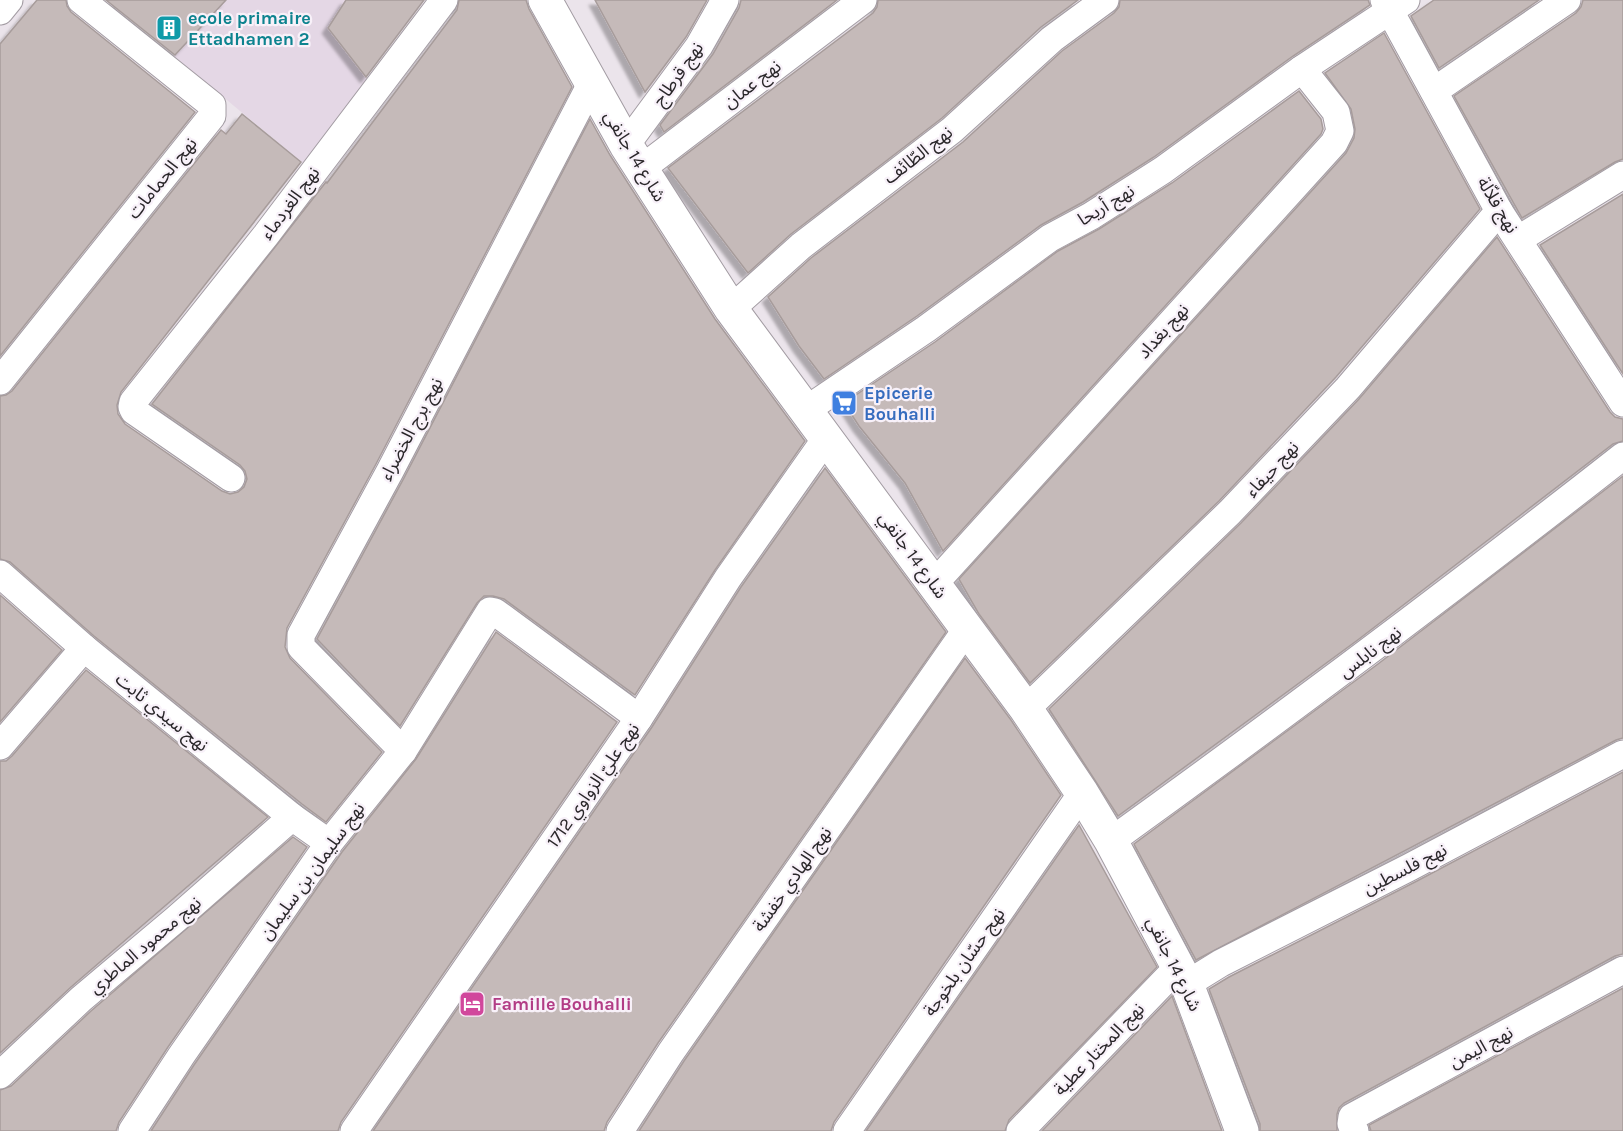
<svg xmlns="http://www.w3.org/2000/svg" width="1623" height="1131" font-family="Karla,'Noto Sans Arabic',sans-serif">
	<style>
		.built { fill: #e4d7e5 }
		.building { fill: #c5bab9; stroke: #a79c9b; stroke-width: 1.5; filter: url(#shadow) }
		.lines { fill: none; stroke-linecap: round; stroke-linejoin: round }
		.minor-casing { stroke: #a39ca3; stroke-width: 29 }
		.tertiary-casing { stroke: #a39ca3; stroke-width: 35 }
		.minor { stroke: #fff; stroke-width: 27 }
		.tertiary { stroke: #fff; stroke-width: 33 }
		.labels { text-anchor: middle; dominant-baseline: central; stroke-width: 4.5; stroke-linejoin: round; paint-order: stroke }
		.culture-label { font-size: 18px; font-weight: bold; fill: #0d838f; stroke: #f8f1f9; text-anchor: start }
		.street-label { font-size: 18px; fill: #2a272a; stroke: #f8f1f9 }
		.shop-label { font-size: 18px; font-weight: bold; fill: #366cbe; stroke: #f8f1f9; text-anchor: start }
		.hotel-label { font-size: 18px; font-weight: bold; fill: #b23c85; stroke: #f8f1f9; text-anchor: start }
	</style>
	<defs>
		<filter id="shadow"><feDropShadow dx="-5.5" dy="5.5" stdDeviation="1.5" flood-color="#0004"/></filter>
	</defs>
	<rect width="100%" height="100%" fill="#ebe4eb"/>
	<!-- built -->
	<polygon class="built" points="226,0 346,0 328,28 372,84 311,170 174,56"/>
	<!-- building -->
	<g class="building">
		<polygon points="37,0 66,0 67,6 71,12 195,112 0,356 0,44"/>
		<polygon points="106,0 226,0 175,55"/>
		<polygon points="346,0 424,0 366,77 328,28"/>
		<polygon points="459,0 526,0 529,9 572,87 376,464 287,628 285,647 290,658 382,752 326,822 302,804 94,636 10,562 0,559 0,396 6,395 12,391 221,130 226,134 242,114 301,162 121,392 117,405 118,414 125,424 222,491 230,494 238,492 244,487 247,479 245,471 240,465 152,404 326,182 327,183 457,10"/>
		<polygon points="595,0 707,0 686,37 645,92"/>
		<polygon points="741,0 837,0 664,132 660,125 713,54 739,8"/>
		<polygon points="878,0 1078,0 1041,27 942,118 791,234 748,273 668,168 873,13 877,7"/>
		<polygon points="1120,0 1368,0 1370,5 1293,56 1154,157 1083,202 1041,225 917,316 824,379 799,346 768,297 811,258 963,142 1062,51 1114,13 1119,7"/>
		<polygon points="1434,0 1539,0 1439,68 1411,16"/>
		<polygon points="1583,0 1623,0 1623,159 1615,162 1522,218 1454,96 1576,13 1581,7"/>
		<polygon points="1384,33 1480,209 1336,377 1219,501 1030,683 979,614 959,579 1346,153 1354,138 1355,129 1351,109 1325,73"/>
		<polygon points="1299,91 1321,119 1323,129 1321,134 943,551 905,483 859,426 844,403 935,342 1058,251 1099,229 1172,183"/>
		<polygon points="590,119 610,155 715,319 805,441 715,570 635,695 504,599 493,596 484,596 477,603 400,726 317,639 404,478"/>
		<polygon points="1623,194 1623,374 1540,245"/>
		<polygon points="1497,237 1610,412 1615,417 1623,419 1623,441 1613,444 1359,639 1118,816 1049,709 1241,523 1359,399"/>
		<polygon points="825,468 946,632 658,1043 607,1122 604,1131 373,1131 652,727 741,587"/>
		<polygon points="1623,476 1623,738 1616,740 1196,960 1134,844 1378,664"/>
		<polygon points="0,595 62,650 0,722"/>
		<polygon points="496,632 617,722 341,1122 338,1131 151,1131 194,1065 342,852 416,759"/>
		<polygon points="965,658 1011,720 1061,795 834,1122 831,1131 639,1131 684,1061"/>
		<polygon points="86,670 268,817 71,987 0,1053 0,761 6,761 12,756"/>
		<polygon points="1623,772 1623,954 1615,956 1344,1103 1339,1108 1337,1114 1337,1131 1260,1131 1260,1124 1209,989 1229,977 1417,881"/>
		<polygon points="1079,825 1157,967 1009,1120 1005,1131 866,1131"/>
		<polygon points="293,837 307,847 168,1047 119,1122 116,1131 0,1131 0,1090 11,1086 91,1011"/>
		<polygon points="1623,988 1623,1131 1371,1131 1369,1125"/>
		<polygon points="1172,996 1222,1131 1042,1131"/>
	</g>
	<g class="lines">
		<!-- minor casing -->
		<g class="minor-casing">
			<g id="minor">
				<polyline points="1384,0 1499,211 1623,403"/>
				<polyline points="0,11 9,0"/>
				<polyline points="1434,91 1567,0"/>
				<polyline points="626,145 699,46 725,0"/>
				<polyline points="641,169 863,0"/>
				<polyline points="1519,239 1623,175"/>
				<polyline points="731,309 801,246 952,130 1052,39 1105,0"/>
				<polyline points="0,381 212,116 212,105 81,0"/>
				<polyline points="806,410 926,329 1050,238 1091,216 1163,170 1302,69 1406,0"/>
				<polyline points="231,478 134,411 132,407 133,402 266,235 444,0"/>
				<polyline points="0,574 84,648 292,817 329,843"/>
				<polyline points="934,584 1334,143 1340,131 1336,112 1302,69"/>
				<polyline points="1026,709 1230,512 1348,388 1499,211"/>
				<polyline points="0,746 84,648"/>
				<polyline points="403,751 301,647 301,635 390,471 592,82"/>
				<path d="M1111,841C1284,716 1455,588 1623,456"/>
				<polyline points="1187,984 1221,963 1410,867 1623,754"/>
				<polyline points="0,1075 81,999 176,919 292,817"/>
				<polyline points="132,1131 181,1056 329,843 403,751 490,611 495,612 639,718"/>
				<polyline points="354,1131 639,718 728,578 827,437"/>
				<polyline points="620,1131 671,1052 966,630"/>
				<polyline points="847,1131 1082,793"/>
				<polyline points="1020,1131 1178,967"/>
				<polyline points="1355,1131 1351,1124 1352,1117 1623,970"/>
			</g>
		</g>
		<!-- tertiary casing -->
		<g class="tertiary-casing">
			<polyline id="tertiary" points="545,0 626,145 731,309 1026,709 1082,793 1111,841 1187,984 1242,1131"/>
		</g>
		<!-- minor -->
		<use href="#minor" class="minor"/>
		<!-- tertiary -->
		<use href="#tertiary" class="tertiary"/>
	</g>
	<!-- icons -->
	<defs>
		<g id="building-square" transform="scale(1.35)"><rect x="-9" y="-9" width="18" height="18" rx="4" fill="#0f9aa8" stroke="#f8f1f9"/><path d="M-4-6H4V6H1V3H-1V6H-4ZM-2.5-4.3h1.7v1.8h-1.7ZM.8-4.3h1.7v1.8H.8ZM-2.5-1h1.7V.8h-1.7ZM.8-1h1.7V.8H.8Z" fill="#fff"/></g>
		<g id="supermarket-square" transform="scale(1.35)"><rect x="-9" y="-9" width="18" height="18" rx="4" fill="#3f7fe0" stroke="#f8f1f9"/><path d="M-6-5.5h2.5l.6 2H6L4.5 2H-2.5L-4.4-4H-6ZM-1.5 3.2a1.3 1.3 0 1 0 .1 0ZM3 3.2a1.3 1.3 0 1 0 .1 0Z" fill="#fff"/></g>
		<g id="hotel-square" transform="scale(1.35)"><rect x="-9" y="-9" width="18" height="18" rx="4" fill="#d1479c" stroke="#f8f1f9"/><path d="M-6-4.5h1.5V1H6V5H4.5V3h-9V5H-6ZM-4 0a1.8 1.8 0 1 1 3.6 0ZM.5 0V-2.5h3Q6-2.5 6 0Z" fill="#fff"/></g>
	</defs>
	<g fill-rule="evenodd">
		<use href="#building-square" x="169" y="28"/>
		<use href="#supermarket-square" x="844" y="403"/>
		<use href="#hotel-square" x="472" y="1004"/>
	</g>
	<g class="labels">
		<!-- culture labels -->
		<g class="culture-label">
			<text x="188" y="18">ecole primaire<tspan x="188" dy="21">Ettadhamen 2</tspan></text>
		</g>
		<!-- street labels -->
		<g class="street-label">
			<text transform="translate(678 74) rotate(-55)">نهج قرطاج</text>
			<text transform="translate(752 84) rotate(-37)">نهج عمان</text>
			<text transform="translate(918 155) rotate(-38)">نهج الطّائف</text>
			<text transform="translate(635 156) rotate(59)">شارع 14 جانفي</text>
			<text transform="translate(162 178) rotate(-51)">نهج الحمامات</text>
			<text transform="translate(290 203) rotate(-53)">نهج الغردماء</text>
			<text transform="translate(1106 205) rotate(-31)">نهج أريحا</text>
			<text transform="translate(1498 205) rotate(59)">نهج قلاّلة</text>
			<text transform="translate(1163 331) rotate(-48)">نهج بغداد</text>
			<text transform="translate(411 429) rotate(-62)">نهج برج الخضراء</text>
			<text transform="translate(1272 469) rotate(-47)">نهج حيفاء</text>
			<text transform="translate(913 555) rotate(54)">شارع 14 جانفي</text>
			<text transform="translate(1370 652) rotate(-37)">نهج نابلس</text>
			<text transform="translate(162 712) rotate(39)">نهج سيدي ثابت</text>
			<text transform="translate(593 785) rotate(-55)">نهج عليّ الزواوي 1712</text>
			<text transform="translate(1405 869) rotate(-27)">نهج فلسطين</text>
			<text transform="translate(312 871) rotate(-54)">نهج سليمان بن سليمان</text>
			<text transform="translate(792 879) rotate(-55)">نهج الهادي خفشة</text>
			<text transform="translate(145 945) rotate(-40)">نهج محمود الماطري</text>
			<text transform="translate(964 962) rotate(-55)">نهج حسّان بلخوجة</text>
			<text transform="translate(1174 964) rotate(64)">شارع 14 جانفي</text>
			<text transform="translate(1481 1047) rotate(-28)">نهج اليمن</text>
			<text transform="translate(1099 1049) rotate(-46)">نهج المختار عطية</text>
		</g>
		<!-- shop labels -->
		<g class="shop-label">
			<text x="864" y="393">Epicerie<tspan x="864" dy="21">Bouhalli</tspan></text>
		</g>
		<!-- hotel labels -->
		<g class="hotel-label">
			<text x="492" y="1004">Famille Bouhalli</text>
		</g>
	</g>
</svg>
